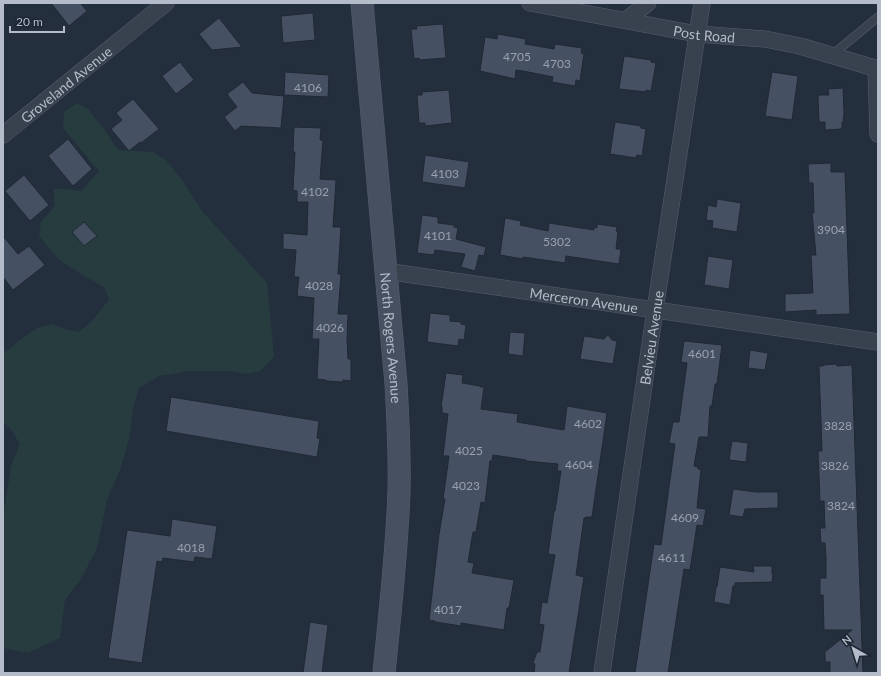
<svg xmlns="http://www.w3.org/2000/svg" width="881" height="676" font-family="Lato,sans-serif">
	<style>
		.green { fill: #263c3f }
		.building { fill: #455162; stroke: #1f2835 }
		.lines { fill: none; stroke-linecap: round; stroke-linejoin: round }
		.lane-casing { stroke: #565f6c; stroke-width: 9 }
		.street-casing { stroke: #565f6c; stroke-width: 17 }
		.secondary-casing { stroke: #565f6c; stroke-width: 23 }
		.lane { stroke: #38414e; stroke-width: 8 }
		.street { stroke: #38414e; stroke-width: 16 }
		.secondary { stroke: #465061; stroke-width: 22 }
		.labels { text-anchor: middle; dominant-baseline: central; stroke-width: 4; stroke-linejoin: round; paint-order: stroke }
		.number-label { font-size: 12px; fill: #98a1af }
		.street-label { font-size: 14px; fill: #b4bcc9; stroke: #1d2633 }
	</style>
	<rect width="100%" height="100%" fill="#242f3e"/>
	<!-- green -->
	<path class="green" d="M77,103L88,109L106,132L118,150L153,152L166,160L182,180L203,212L267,283L274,357L260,371L247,374L228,371H189L159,376L139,388L133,409L129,439L121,468L107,500L97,548L81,579L65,600L60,638L28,653L3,648V518L11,466L20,444L12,431L3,421V354L21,339L39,327L52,324L65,329L79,332C93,321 99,313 109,299L104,287L86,277L59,260L39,236L41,222L55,206L53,189H65L81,191L99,171L63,128L64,112Z"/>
	<!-- building -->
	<g class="building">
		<polygon points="51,3 80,3 87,11 69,26"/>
		<polygon points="313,13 315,40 283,43 281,16"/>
		<polygon points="219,18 242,47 212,50 199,34"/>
		<polygon points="443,24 446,58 419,60 419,58 414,59 411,29 417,29 416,26"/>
		<polygon points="498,34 526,39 525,44 554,49 555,44 582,48 581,53 584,54 580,81 576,80 575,86 552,82 553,77 523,71 516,70 515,79 480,71 485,37 497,39"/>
		<polygon points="624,56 651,60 651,62 656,63 651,91 646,90 646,92 619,89"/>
		<polygon points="180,62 194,80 176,94 162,76"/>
		<polygon points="285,72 329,75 328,97 284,95"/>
		<polygon points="772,72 798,76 792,120 765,116"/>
		<polygon points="243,82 252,93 284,96 281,128 241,126 235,131 224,117 237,107 227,94"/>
		<polygon points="843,88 844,113 843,122 842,122 842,129 825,130 825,122 819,122 818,95 829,95 828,89"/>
		<polygon points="449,90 452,123 425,126 425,123 419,123 417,95 422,95 422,92"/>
		<polygon points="133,99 159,129 141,143 140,142 129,151 111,129 122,120 116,113"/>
		<polygon points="615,122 641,126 641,128 646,129 642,156 637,155 636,158 610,154"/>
		<polygon points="294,127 321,128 320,140 323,140 320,179 336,180 333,227 341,227 338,274 341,274 338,314 348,314 347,340 348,359 351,359 351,381 343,380 343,382 326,381 326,380 317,379 319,339 312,339 314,298 297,296 299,277 294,277 296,250 283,249 283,233 307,235 308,202 297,202 297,191 293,190 295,152 293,152"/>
		<polygon points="68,139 92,169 73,186 48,156"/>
		<polygon points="425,155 469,162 465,188 422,182"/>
		<polygon points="831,163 831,172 845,172 850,314 816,315 816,310 785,312 785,294 813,293 811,255 816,255 812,213 814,213 813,183 809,183 808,164"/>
		<polygon points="24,175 49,205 30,221 5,191"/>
		<polygon points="717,199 741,203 737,232 712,228 713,221 706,220 708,205 716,207"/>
		<polygon points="422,215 438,217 438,223 454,225 454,227 458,228 456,239 486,247 484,256 479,255 475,271 461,267 465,254 435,250 434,255 417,253"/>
		<polygon points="505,218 521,221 520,225 548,231 549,223 594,230 594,227 597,228 597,224 617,227 616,231 618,231 616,249 621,249 619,264 566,256 565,263 523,257 523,259 500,255"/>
		<polygon points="84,222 97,236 84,246 72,232"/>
		<polygon points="3,236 18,254 29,246 45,265 13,290 3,277"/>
		<polygon points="708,256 733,260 729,289 704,285"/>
		<polygon points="430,313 450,315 450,321 461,322 461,324 466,325 464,340 459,339 458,346 427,342"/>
		<polygon points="510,332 525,333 523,356 508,354"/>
		<polygon points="608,335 612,340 617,341 613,364 580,359 584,336 604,339"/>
		<polygon points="684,341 722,345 717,384 715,384 712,406 710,406 708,437 699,437 694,466 698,467 698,469 701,469 697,508 706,509 703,526 697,525 690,570 684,569 668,673 635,673 648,585 654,544 661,545 675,444 669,443 673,422 679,422 687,363 681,362"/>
		<polygon points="750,350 768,353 765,370 748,368"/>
		<polygon points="837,364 837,366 852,365 863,673 830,673 830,662 825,662 825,652 852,630 824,630 823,595 820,595 820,578 826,578 826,558 825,543 821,543 820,528 825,528 824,501 820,501 818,451 822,451 819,366 823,366 823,365"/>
		<polygon points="446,373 463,375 462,383 480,386 480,387 484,387 481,409 518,414 517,422 564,430 567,406 607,413 592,517 586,517 586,518 584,518 576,575 584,577 569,673 534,673 535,664 533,663 537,652 540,652 544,625 539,624 542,602 547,603 555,555 548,554 554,511 555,511 561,471 557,471 558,464 526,461 526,460 493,455 492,461 490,461 485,503 481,502 476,532 473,532 468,562 474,563 472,573 514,580 509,608 507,608 504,630 461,623 461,626 435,622 435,621 429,620 439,534 445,499 443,499 449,456 443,456 448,414 442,413 442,407 441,407"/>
		<polygon points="171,397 319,421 317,438 320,439 317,457 166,431"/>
		<polygon points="732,441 748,443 746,462 729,460"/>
		<polygon points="733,489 756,492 778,492 778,508 745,509 743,517 729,515"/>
		<polygon points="172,519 217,526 212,559 195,557 194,562 163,558 162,562 157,561 142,663 108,658 127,530 170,536"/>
		<polygon points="753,566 772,566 772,574 773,574 772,582 735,583 735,586 733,586 730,605 714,602 716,587 717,587 720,567 754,572"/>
		<polygon points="310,622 328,625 322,673 303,673"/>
	</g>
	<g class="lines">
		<!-- lane casing -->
		<g class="lane-casing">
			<polyline id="lane" points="832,55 878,17"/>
		</g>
		<!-- street casing -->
		<g class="street-casing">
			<g id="street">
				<path id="s1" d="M530,3L697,34L765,39L800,46L878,69"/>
				<polyline points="626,20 648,3"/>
				<polyline points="876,69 878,134"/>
				<path id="s2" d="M3,135L166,3"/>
				<path id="s3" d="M385,271L878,342"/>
				<path id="s4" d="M602,673L655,310L702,3"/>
			</g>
		</g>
		<!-- secondary casing -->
		<g class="secondary-casing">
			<g id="secondary">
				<path id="s5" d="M362,3L396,384C398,420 400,455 399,491C397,552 390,612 384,673"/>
			</g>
		</g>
		<!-- lane -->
		<use href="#lane" class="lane"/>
		<!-- street -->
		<use href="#street" class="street"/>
		<!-- secondary -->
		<use href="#secondary" class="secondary"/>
	</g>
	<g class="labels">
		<!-- number labels -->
		<g class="number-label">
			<text x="517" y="56">4705</text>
			<text x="557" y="63">4703</text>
			<text x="308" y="87">4106</text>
			<text x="445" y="173">4103</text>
			<text x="315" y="191">4102</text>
			<text x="831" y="229">3904</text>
			<text x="438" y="235">4101</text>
			<text x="557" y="241">5302</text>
			<text x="319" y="285">4028</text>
			<text x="330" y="327">4026</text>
			<text x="702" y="353">4601</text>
			<text x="588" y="423">4602</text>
			<text x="838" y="425">3828</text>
			<text x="469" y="450">4025</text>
			<text x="579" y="464">4604</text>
			<text x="835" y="465">3826</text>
			<text x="466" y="485">4023</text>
			<text x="841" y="505">3824</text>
			<text x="685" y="517">4609</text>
			<text x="191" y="547">4018</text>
			<text x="672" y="557">4611</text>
			<text x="448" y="609">4017</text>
		</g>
		<!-- street labels -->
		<g class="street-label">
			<text stroke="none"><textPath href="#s1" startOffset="177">Post Road</textPath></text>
			<text stroke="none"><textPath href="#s2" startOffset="81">Groveland Avenue</textPath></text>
			<text stroke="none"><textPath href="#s3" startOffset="201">Merceron Avenue</textPath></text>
			<text stroke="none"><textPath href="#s5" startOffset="336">North Rogers Avenue</textPath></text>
			<text stroke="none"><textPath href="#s4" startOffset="339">Belvieu Avenue</textPath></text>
		</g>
	</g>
	<!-- border -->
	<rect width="881" height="676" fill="none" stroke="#b4bcc9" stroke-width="8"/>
	<!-- north arrow -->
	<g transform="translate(853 648) rotate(321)" stroke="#1d2633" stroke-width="3" paint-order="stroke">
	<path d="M0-3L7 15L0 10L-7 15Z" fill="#b4bcc9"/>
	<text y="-6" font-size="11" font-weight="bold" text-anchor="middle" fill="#b4bcc9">N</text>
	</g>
	<!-- scale -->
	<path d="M10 26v6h54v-6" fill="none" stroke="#b4bcc9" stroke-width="2"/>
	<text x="16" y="26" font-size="12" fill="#b4bcc9" stroke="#1d2633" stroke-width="3" paint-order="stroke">20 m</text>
</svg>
